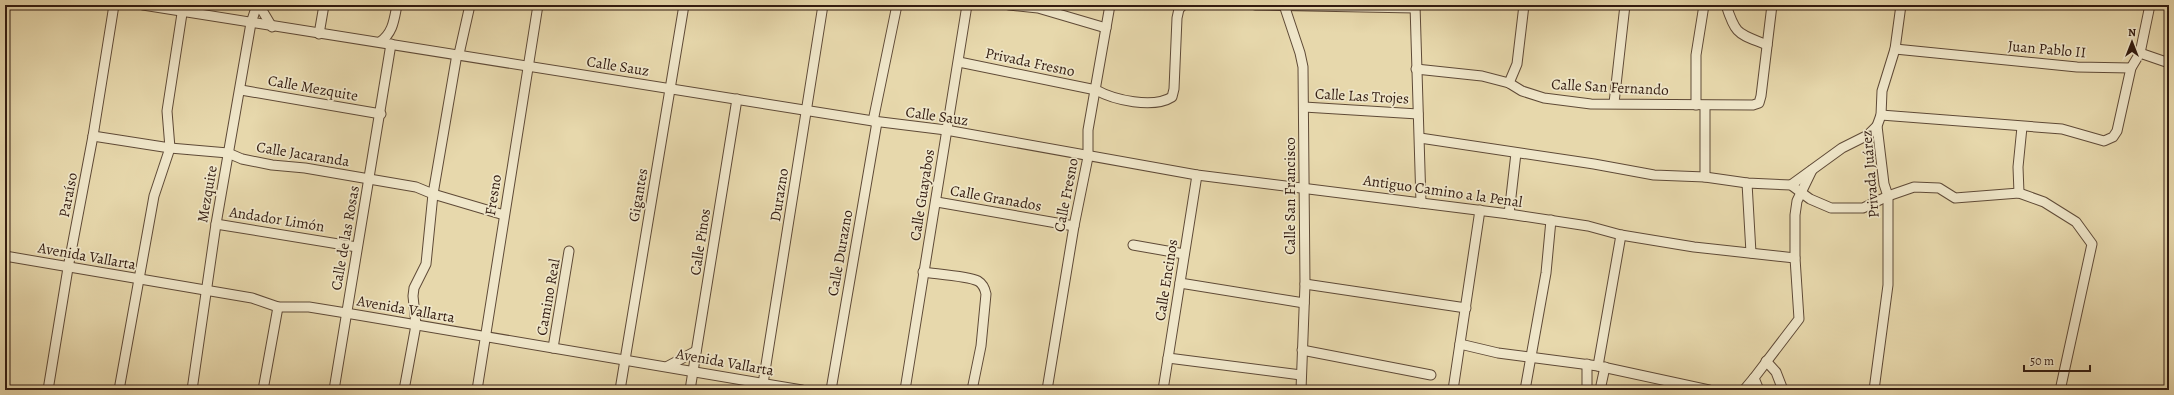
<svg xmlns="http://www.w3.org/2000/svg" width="2174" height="395" font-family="Alegreya,serif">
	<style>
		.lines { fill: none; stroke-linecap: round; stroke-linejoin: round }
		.minor-casing { stroke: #5f4a37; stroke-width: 11 }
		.minor { stroke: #efe6c9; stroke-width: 9 }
		.labels { text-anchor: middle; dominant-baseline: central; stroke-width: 3.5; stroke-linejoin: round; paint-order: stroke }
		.street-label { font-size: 15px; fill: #321b10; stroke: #efe6c9 }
	</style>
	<rect width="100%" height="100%" fill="#e7d8ac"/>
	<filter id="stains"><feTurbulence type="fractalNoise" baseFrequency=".005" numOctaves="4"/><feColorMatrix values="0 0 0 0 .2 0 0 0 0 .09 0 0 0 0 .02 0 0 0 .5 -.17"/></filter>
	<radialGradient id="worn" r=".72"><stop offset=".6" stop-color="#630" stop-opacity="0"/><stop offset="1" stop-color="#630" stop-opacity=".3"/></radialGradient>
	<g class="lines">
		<!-- minor casing -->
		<g class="minor-casing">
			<g id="minor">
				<polyline points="143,5 873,121 946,130 1197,175 1509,214 1588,226 1621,235 1694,247 1795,258"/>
				<polyline points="259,5 272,27"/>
				<polyline points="1009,5 1038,8 1106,28"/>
				<polyline points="1255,5 1415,8"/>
				<polyline points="1284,5 1300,53 1303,67 1305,284 1301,390"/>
				<polyline points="1415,5 1421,203"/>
				<path d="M1726,5C1736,36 1738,33 1767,45"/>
				<polyline points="319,34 324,5"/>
				<path d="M380,42C393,33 394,20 397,5"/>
				<polyline points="1895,49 2077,67 2131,68"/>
				<polyline points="2140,53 2169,63"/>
				<polyline points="459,54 470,5"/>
				<path d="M959,62L1096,90C1114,100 1153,109 1172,97L1174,89L1177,18L1179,9L1183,5"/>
				<polyline points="1416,69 1482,76 1509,83 1522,91 1544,98 1591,104 1753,105 1759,103 1761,96 1772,5"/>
				<polyline points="1509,83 1517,64 1524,5"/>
				<polyline points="241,90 381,114"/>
				<polyline points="1614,103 1625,5"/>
				<polyline points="1696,105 1696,55 1704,5"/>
				<polyline points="1705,106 1705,177"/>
				<polyline points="1304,107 1418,114"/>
				<polyline points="1881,115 2062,129 2104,141 2113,137 2117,131 2131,68 2140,53 2150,5"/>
				<polyline points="873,121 897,5"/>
				<polyline points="93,136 170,148 228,153 242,159 272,165 305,168 416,187 433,194 504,215"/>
				<polyline points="1420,138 1594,164 1654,175 1705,177 1747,183 1791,185 1810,199 1831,208 1863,208 1888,196 1914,187 1939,188 1955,198 2019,193 2044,202 2076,222 2092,244 2061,386"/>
				<polyline points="1747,183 1751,253"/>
				<polyline points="1791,185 1842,148 1868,135 1877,126"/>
				<polyline points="2019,193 2018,167 2022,127"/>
				<polyline points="937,202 1074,226"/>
				<polyline points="1509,214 1516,153"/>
				<polyline points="216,224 357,247"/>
				<polyline points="1133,245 1184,254"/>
				<polyline points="5,256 252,298 278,307 309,307 346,313 802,390"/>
				<path d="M923,272C936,274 968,276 978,281C983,284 985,289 986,294L981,346L972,390"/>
				<polyline points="1180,283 1304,303"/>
				<polyline points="1305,284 1466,308"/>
				<polyline points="1460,344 1498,353 1598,366 1709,390"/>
				<polyline points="553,348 569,251"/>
				<polyline points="1302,350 1431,375"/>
				<polyline points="1168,358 1301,375"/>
				<polyline points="1766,361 1776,372 1783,390"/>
				<polyline points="1587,364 1587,390"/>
				<polyline points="668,366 696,351"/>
				<polyline points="1598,366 1621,235"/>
				<polyline points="48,390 68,268 93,136 114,5"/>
				<polyline points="119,390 154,196 170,148 167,111 183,7"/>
				<polyline points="192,390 216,224 251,23 257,5"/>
				<polyline points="263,390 278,307"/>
				<polyline points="334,390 391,44"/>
				<polyline points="404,390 416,325 413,296 414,288 426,264 433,194 457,54"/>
				<polyline points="477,390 538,5"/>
				<polyline points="620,390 684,5"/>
				<polyline points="690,390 737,99"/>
				<polyline points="762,390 823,5"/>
				<polyline points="831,390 877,122"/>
				<polyline points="905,390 967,5"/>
				<polyline points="1047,390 1074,226 1088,157 1088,130 1110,5"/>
				<polyline points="1163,390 1197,175"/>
				<polyline points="1453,390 1480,210"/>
				<polyline points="1525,390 1546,273 1551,220"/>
				<polyline points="1600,390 1605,367"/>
				<polyline points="1744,390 1754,378"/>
				<polyline points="1759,390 1754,378 1799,319 1795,258 1795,215 1797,201 1812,170"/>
				<polyline points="1874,390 1888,285 1888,196 1884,184 1877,126 1881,115 1882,91 1895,49 1901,5"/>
			</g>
		</g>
		<!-- minor -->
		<use href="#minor" class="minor"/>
	</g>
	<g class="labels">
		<!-- street labels -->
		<g class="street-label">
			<text transform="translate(2047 49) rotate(5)">Juan Pablo II</text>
			<text transform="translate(1030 62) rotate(12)">Privada Fresno</text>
			<text transform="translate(618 66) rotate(9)">Calle Sauz</text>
			<text transform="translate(1610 87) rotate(3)">Calle San Fernando</text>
			<text transform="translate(313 88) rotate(10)">Calle Mezquite</text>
			<text transform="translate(1362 96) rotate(3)">Calle Las Trojes</text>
			<text transform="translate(937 116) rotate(8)">Calle Sauz</text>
			<text transform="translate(303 154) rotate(9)">Calle Jacaranda</text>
			<text transform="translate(1870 174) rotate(-95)">Privada Juárez</text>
			<text transform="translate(1443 191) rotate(8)">Antiguo Camino a la Penal</text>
			<text transform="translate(207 194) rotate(-80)">Mezquite</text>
			<text transform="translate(68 195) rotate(-79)">Paraíso</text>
			<text transform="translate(493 195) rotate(-81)">Fresno</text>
			<text transform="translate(638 195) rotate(-80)">Gigantes</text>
			<text transform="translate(779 195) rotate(-81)">Durazno</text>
			<text transform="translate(922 195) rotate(-81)">Calle Guayabos</text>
			<text transform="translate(1066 195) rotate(-79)">Calle Fresno</text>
			<text transform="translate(1290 196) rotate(-90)">Calle San Francisco</text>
			<text transform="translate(996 198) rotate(10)">Calle Granados</text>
			<text transform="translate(277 219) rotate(9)">Andador Limón</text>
			<text transform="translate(345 238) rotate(-80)">Calle de las Rosas</text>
			<text transform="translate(700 242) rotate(-81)">Calle Pinos</text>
			<text transform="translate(840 253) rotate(-80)">Calle Durazno</text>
			<text transform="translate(87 256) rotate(10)">Avenida Vallarta</text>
			<text transform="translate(1166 280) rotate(-81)">Calle Encinos</text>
			<text transform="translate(548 297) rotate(-80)">Camino Real</text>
			<text transform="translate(406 309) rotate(10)">Avenida Vallarta</text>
			<text transform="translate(725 362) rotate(10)">Avenida Vallarta</text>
		</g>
	</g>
	<!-- margin -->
	<rect width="2174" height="395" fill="none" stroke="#e7d8ac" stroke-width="20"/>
	<rect x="6" y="6" width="2162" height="383" fill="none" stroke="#321b10" stroke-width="2"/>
	<rect x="10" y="10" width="2154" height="375" fill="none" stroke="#321b10"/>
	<!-- north arrow -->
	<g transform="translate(2132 42)" stroke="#efe6c9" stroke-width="3" paint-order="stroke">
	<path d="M0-3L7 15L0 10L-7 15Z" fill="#321b10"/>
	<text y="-6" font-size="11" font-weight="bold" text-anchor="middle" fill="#321b10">N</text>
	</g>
	<!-- scale -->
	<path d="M2024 365v6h66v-6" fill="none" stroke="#321b10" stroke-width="2"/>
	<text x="2030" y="365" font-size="12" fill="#321b10" stroke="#efe6c9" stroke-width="3" paint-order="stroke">50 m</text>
	<rect width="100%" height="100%" filter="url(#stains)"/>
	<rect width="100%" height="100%" fill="url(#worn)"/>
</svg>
